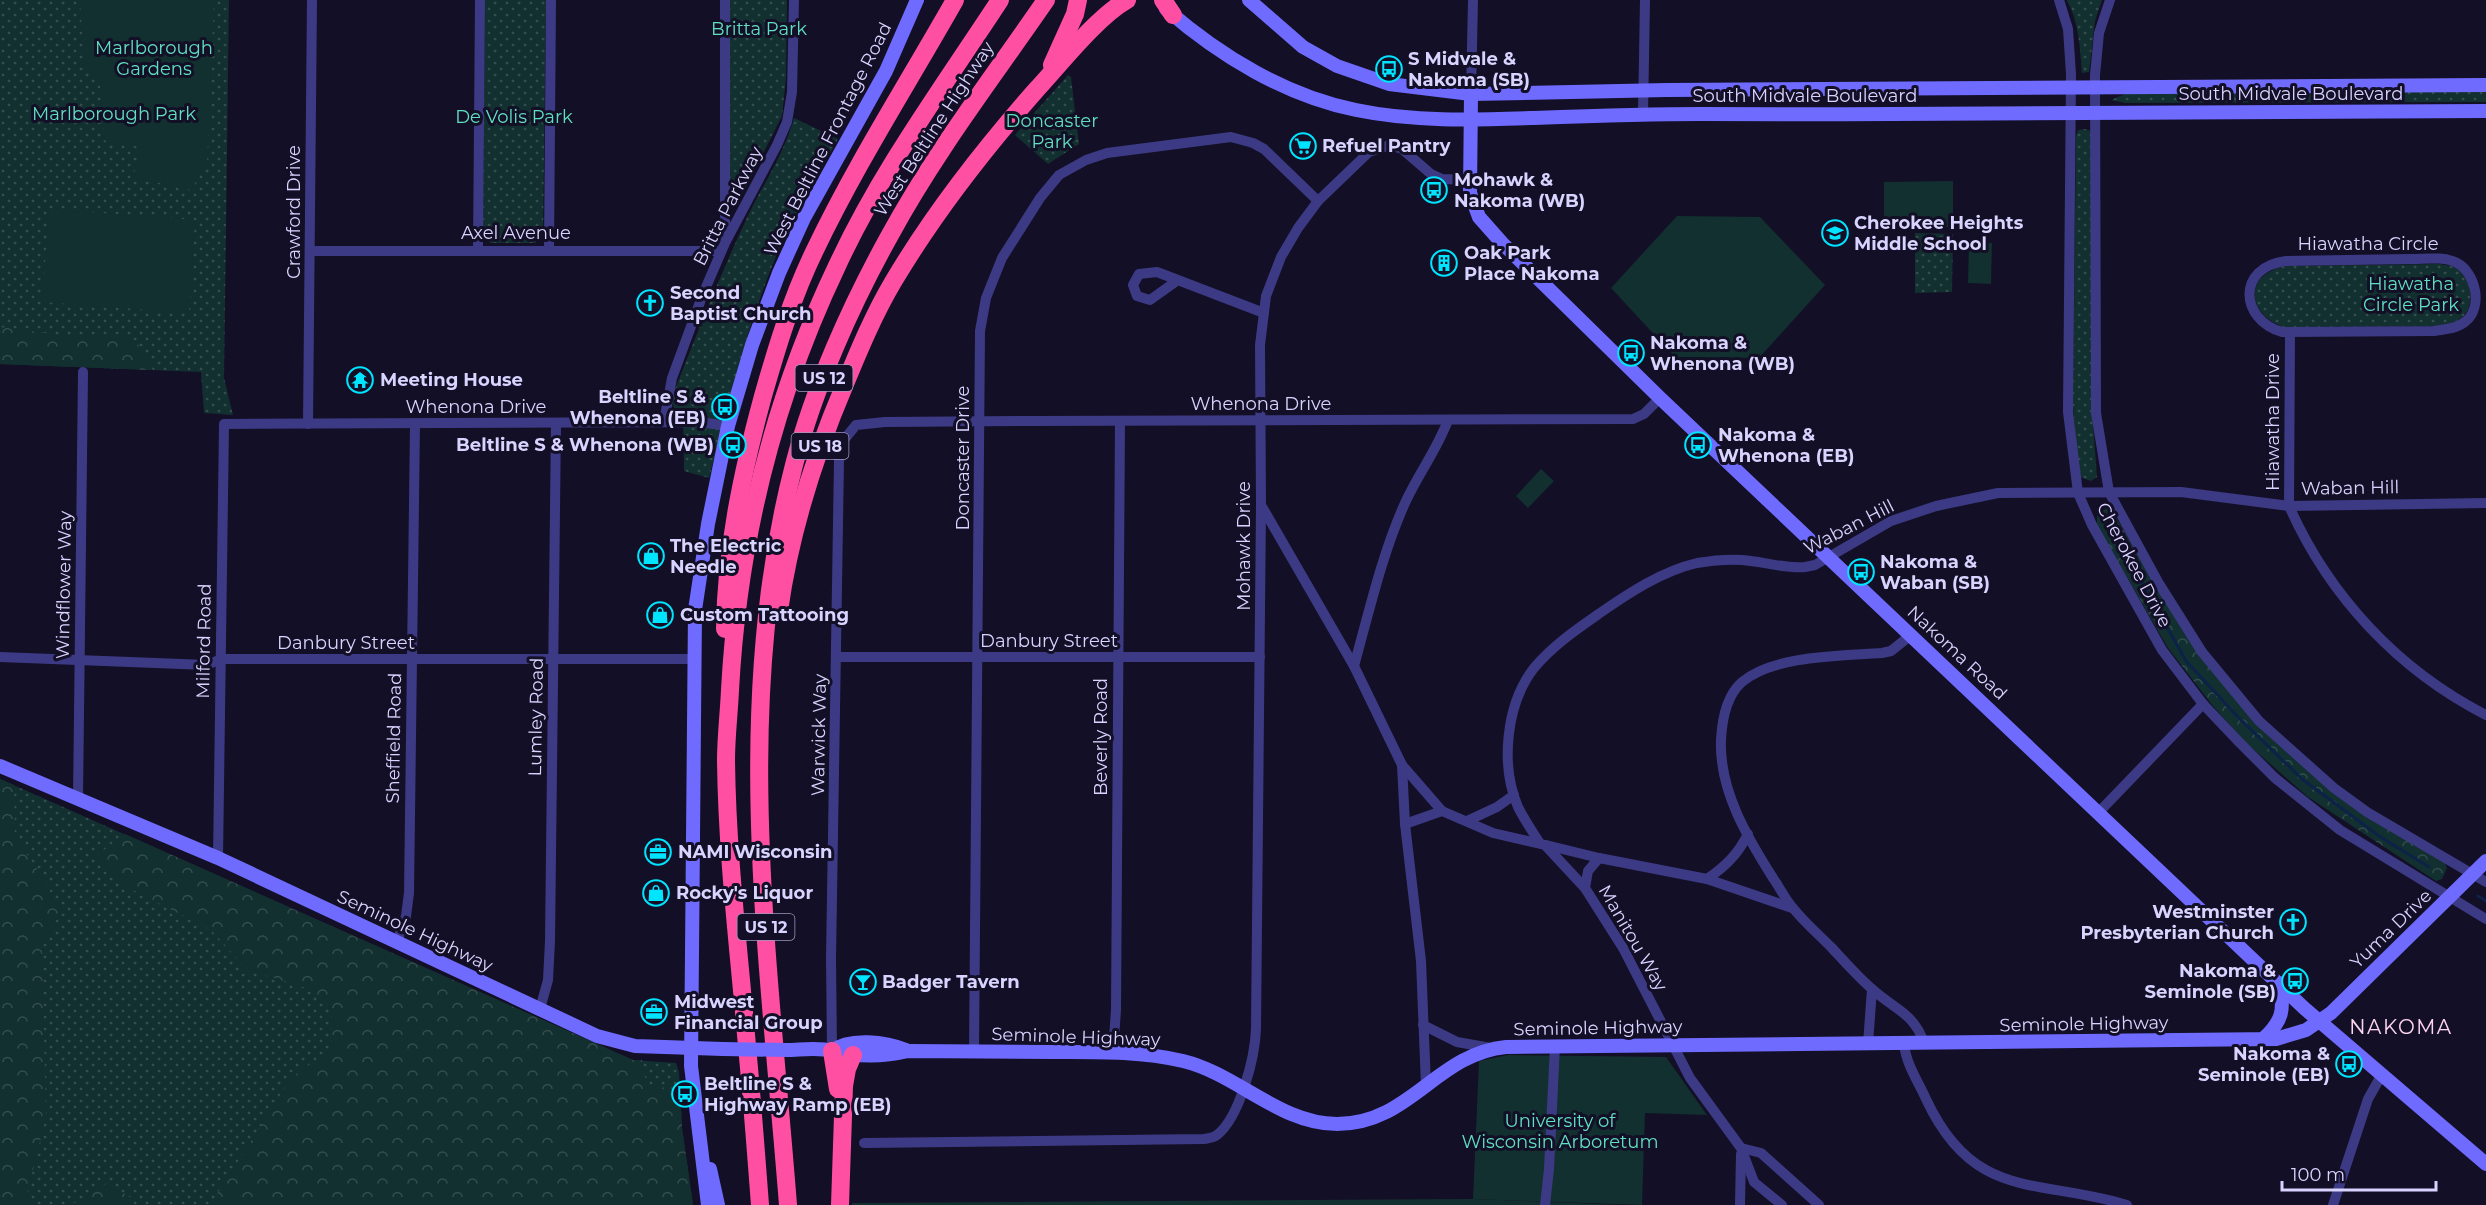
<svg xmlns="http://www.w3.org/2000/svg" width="2486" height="1205" font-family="Montserrat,sans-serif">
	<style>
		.grass { fill: url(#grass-dots) }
		.forest { fill: url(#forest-crowns) }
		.garden { fill: #12302f }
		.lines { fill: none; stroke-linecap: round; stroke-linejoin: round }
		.stream { stroke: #0c2248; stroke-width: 3 }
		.street { stroke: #3d3a85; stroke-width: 10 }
		.secondary { stroke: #6f6bff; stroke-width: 14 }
		.highway { stroke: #ff4fa3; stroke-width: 18 }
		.secondary-bridge { stroke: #6f6bff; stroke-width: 14 }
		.labels { text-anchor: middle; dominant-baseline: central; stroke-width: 6; stroke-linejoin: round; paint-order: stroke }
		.shield { fill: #130f26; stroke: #9e99be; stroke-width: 1.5 }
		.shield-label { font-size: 16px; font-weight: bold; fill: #d9d4ff }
		.park-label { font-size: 18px; fill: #5fe0c0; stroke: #130f26 }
		.poi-label { font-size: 18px; font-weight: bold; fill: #d9d4ff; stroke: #130f26; text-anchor: start }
		.street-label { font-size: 18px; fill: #d9d4ff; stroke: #130f26 }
		.neighbourhood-label { font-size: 20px; letter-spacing: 1.5px; fill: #ffd6f0; stroke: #130f26 }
	</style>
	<defs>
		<pattern id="grass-dots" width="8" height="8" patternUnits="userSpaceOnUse" patternTransform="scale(1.5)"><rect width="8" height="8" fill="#12302f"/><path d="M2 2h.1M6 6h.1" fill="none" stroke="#344d4e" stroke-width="1.8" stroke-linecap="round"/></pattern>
		<pattern id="forest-crowns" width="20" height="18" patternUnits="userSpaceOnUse" patternTransform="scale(1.5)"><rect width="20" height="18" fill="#12302f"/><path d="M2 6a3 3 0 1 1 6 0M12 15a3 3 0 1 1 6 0" fill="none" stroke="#344d4e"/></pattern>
	</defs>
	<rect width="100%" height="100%" fill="#130f26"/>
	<!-- grass -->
	<g class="grass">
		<polygon points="0,0 229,0 224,378 233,415 204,413 201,372 0,364"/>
		<polygon points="485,0 546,0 543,237 535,243 490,243 483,235"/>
		<polygon points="730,0 787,0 786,78 782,116 739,201 730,200 729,192"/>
		<path d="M2067,0H2102L2095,21L2089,72L2082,73C2080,48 2079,23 2067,0Z"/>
		<polygon points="1068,75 1071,77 1079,144 1048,164 1015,135"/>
		<polygon points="2486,91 2486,102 2125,103 2111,100 2125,94"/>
		<path d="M794,118L838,139C818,175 797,210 780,247C748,321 729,400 709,478L684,471L683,414L674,409L672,397C695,338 718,280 745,222C761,187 784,155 794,118Z"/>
		<polygon points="2085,129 2091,131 2094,135 2091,396 2097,477 2091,481 2080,477 2078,471 2073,406 2076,135 2078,130"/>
		<polygon points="1915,233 1953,234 1952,292 1915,293"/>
		<path d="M2439,264C2445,265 2452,265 2457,269C2472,279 2476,307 2461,318C2453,324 2443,325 2434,326L2283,327C2245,313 2244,273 2287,266Z"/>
		<polygon points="0,779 633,1060 676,1063 679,1072 682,1128 693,1205 0,1205"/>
	</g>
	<!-- forest -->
	<g class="forest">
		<polygon points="0,327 61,335 122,334 143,348 153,370 0,364"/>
		<polygon points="2107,508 2113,512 2184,632 2278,744 2444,861 2447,868 2442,879 2436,881 2308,797 2244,741 2213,706 2168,648 2097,525 2097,514"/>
		<polygon points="0,779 14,785 15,837 40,873 61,911 42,947 46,1117 27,1194 37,1205 0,1205"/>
		<polygon points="125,834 633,1060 642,1060 647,1088 680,1087 682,1128 693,1205 210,1205 291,1078 332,1048 332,1007 309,989 248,970 211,930 117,882 93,858"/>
		<polygon points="107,1183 133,1199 134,1205 71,1205"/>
		<polygon points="1473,1199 1623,1205 852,1205 852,1203"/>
	</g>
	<!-- garden -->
	<g class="garden">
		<polygon points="80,0 214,0 207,163 191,190 133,177 141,147 105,141 100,82 84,67"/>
		<polygon points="1953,181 1953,227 1884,227 1884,182"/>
		<polygon points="49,209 195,220 189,313 42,302"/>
		<polygon points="1677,216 1760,217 1825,285 1759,358 1675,357 1611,288"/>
		<polygon points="1969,242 1992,243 1991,284 1968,283"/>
		<polygon points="1541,469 1554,481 1528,508 1516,496"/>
		<polygon points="1508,1055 1666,1057 1707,1115 1645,1113 1642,1205 1473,1199 1479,1061"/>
	</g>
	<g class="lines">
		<!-- stream -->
		<g class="stream">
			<polyline points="2119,541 2186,661 2238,717 2302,779 2379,836 2429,867"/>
			<polyline points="2478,896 2486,901"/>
		</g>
		<!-- street -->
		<g class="street">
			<polyline points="725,0 725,240"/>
			<polyline points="2059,0 2068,29 2071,74 2068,412 2078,493 2092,525 2162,650 2203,704 2239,742 2275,778 2340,830 2486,919"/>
			<polyline points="2110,0 2099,33 2095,75 2096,413 2109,492 2158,582 2202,652 2259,721 2334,788 2367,812 2486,882"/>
			<polyline points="1471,94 1473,0"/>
			<polyline points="1643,114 1645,0"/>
			<polyline points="478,249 480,0"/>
			<polyline points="549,250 551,0"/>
			<polyline points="311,251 721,251"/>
			<path d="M2410,259C2425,259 2444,256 2457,263C2476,273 2483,307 2466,321C2457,329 2445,329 2434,331L2282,332C2239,319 2237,267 2286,261Z"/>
			<polyline points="1178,280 1150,300 1137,296 1133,285 1139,274 1157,272 1264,313"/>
			<path d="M2290,332L2289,506C2329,596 2398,670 2486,715"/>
			<polyline points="664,422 672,378 703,294 725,243 777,145 787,122 792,92 794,0"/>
			<polyline points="308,424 312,0"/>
			<polyline points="1261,505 1354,666 1402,765 1442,811 1493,833 1545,845 1585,888 1623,948 1690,1078 1741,1148 1754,1182 1782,1205"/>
			<path d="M1911,635L1891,651L1882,653C1842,656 1774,655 1742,682C1726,696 1722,720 1721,740C1719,790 1747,837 1773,878C1780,888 1785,899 1793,908C1804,922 1818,934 1831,947C1844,961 1857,976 1872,989C1894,1009 1914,1013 1924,1043"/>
			<polyline points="0,657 207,665 221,659 694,659"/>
			<polyline points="837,657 1260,657"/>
			<path d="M1354,666C1369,612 1382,554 1405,503C1418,474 1437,450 1448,420"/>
			<polyline points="1402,765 1405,824 1421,961 1426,1086"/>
			<polyline points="78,799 83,372"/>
			<polyline points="2099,812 2203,704"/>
			<polyline points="1467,821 1497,807 1514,795"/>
			<polyline points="1405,824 1442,811"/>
			<path d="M1539,842C1532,831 1524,819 1518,807C1500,765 1506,704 1534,668C1552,646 1577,629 1600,613C1629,593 1662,571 1697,563C1715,560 1733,558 1751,561C1769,563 1787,569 1805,567L1815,565L1891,521L1936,506L1998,493L2181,492L2289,506L2486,503"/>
			<polyline points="1546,845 1599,858 1707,879 1792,908"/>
			<polyline points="218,858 224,424 699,422 728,426"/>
			<path d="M1707,879C1726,866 1738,854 1748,834"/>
			<polyline points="1585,888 1588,871 1599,858"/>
			<polyline points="397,942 406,916 409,893 415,424"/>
			<polyline points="540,1009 548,980 550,941 556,423"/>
			<polyline points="1423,1025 1457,1042 1491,1048"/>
			<polyline points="1868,1044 1872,989"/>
			<path d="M1904,1044C1906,1064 1918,1081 1926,1099C1974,1202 2038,1178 2127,1205"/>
			<polyline points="832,1051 831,958 839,461 843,441 856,425 885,422 1031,421 1633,419 1644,414 1660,398"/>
			<polyline points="974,1052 980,331 986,298 1002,258 1040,198 1059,175 1086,160 1107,153 1231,137 1253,143 1264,149 1318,201"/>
			<polyline points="1113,1052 1116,1010 1120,421"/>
			<path d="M864,1143L1204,1139C1209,1138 1213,1138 1217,1135C1240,1117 1255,1057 1256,1029L1261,505L1260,345L1266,296L1281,257L1298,228L1318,201L1369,152L1390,145L1402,149L1431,174L1442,179L1470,180"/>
			<polyline points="1741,1148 1761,1153 1819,1205"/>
			<polyline points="1545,1205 1549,1169 1555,1046"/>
			<polyline points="1740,1205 1741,1154"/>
			<polyline points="2333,1205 2368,1099 2381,1076"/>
		</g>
		<!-- secondary -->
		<g class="secondary">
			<polyline points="1249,0 1303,47 1337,66 1389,84 1471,94 1667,90 2486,85"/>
			<path d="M1166,9C1220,56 1286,96 1356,110C1414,122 1472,120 1531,118C1588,116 1644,114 1700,114C1962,115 2224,113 2486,111"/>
			<polyline points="1471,94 1470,193 1479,217 1502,243 1660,398 2304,1008 2486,1164"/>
			<polyline points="0,766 218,858 597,1036 635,1046 723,1049"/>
			<path d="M2263,1039C2283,1021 2285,1009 2279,983"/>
			<path d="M786,1050C800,1050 819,1047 833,1051C858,1057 883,1057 908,1051C956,1051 1004,1052 1053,1052C1097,1052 1140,1051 1183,1061C1237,1074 1280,1124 1337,1124C1410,1124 1436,1054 1506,1047L2276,1039L2306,1030L2331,1013L2486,861"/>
			<path d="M832,1051C850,1037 886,1042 906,1050"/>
			<polyline points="710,1169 718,1205"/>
			<polyline points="708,1205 691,1066 695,610 708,524 728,426 752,345 779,273 804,218 886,71 917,0"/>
		</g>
		<!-- highway -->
		<g class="highway">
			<polyline points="1163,0 1173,15"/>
			<polyline points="1052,65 1075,14 1078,0"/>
			<path d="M779,611C790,532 814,457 845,384C859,350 874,314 893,282C934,213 984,149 1037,89C1061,63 1097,17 1127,0"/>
			<path d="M725,629C726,549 742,473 763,396C777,347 792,297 815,250C856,164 908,83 955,0"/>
			<polyline points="832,1051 838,1089"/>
			<path d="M760,1205C756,1152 752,1099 747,1046C739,951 727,855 726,760C726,737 729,713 730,690C738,542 773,400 837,266C881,171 943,87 1000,0"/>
			<path d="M788,1205C769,959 731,707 794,465C814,388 851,305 890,235C935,152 993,77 1046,0"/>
			<polyline points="840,1205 844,1086 847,1069 853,1055"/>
		</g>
		<!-- secondary-bridge -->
		<polyline class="secondary-bridge" points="723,1049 786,1050"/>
	</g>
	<!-- icons -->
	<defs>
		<g id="bus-ring" transform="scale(1.35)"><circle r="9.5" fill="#130f26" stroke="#00e5ff" stroke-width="1.5"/><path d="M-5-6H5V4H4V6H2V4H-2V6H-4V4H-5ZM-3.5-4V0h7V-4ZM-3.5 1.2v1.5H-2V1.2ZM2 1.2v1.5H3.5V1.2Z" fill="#00e5ff"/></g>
		<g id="supermarket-ring" transform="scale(1.35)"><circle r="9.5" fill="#130f26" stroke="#00e5ff" stroke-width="1.5"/><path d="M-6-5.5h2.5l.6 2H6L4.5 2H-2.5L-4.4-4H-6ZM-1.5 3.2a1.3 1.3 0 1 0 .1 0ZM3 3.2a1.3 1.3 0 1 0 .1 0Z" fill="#00e5ff"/></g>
		<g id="school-ring" transform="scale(1.35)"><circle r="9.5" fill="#130f26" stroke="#00e5ff" stroke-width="1.5"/><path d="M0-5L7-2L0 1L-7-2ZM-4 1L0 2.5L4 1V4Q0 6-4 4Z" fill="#00e5ff"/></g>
		<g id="building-ring" transform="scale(1.35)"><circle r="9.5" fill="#130f26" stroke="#00e5ff" stroke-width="1.5"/><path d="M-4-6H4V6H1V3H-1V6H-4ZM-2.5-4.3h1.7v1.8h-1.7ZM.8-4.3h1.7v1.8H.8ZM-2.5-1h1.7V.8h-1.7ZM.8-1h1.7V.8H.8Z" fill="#00e5ff"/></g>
		<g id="church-ring" transform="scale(1.35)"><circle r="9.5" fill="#130f26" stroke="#00e5ff" stroke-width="1.5"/><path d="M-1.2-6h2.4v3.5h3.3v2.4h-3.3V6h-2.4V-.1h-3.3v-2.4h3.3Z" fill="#00e5ff"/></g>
		<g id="temple-ring" transform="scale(1.35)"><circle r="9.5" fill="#130f26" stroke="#00e5ff" stroke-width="1.5"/><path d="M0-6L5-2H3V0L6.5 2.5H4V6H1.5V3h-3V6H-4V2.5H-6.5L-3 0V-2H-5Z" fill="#00e5ff"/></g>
		<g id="shop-ring" transform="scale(1.35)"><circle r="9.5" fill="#130f26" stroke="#00e5ff" stroke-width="1.5"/><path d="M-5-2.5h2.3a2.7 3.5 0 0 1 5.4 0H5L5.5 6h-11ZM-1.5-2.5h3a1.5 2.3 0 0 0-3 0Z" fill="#00e5ff"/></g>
		<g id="office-ring" transform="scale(1.35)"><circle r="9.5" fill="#130f26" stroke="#00e5ff" stroke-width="1.5"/><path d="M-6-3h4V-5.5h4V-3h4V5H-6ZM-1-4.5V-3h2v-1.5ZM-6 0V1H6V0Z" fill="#00e5ff"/></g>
		<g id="bar-ring" transform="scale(1.35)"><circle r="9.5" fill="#130f26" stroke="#00e5ff" stroke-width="1.5"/><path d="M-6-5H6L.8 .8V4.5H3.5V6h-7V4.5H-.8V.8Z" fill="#00e5ff"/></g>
	</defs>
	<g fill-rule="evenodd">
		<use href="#bus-ring" x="1389" y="69"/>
		<use href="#supermarket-ring" x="1303" y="146"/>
		<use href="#bus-ring" x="1434" y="190"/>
		<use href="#school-ring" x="1835" y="233"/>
		<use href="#building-ring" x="1444" y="263"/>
		<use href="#church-ring" x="650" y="303"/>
		<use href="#bus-ring" x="1631" y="353"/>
		<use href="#temple-ring" x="360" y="380"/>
		<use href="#bus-ring" x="725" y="407"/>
		<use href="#bus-ring" x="733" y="445"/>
		<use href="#bus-ring" x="1698" y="445"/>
		<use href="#shop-ring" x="651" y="556"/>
		<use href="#bus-ring" x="1861" y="572"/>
		<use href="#shop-ring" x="660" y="615"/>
		<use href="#office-ring" x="658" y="852"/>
		<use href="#shop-ring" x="656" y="893"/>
		<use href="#church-ring" x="2293" y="922"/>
		<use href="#bus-ring" x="2295" y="981"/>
		<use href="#bar-ring" x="863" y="982"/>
		<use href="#office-ring" x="654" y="1012"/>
		<use href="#bus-ring" x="2349" y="1064"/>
		<use href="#bus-ring" x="685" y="1094"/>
	</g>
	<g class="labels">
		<!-- shield labels -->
		<g class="shield">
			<rect x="795.5" y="365" width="57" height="26" rx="4.5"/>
			<rect x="791.5" y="433" width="57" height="26" rx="4.5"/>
			<rect x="737.5" y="914" width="57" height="26" rx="4.5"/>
		</g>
		<g class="shield-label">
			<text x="824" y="378">US 12</text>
			<text x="820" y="446">US 18</text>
			<text x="766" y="927">US 12</text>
		</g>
		<!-- park labels -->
		<g class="park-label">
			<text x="759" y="29">Britta Park</text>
			<text x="154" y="48">Marlborough<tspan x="154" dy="21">Gardens</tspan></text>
			<text x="114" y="114">Marlborough Park</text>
			<text x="514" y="117">De Volis Park</text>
			<text x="1052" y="121">Doncaster<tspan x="1052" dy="21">Park</tspan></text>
			<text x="2411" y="284">Hiawatha<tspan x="2411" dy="21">Circle Park</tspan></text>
			<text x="1560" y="1121">University of<tspan x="1560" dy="21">Wisconsin Arboretum</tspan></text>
		</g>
		<!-- poi labels -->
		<g class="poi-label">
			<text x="1408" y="59">S Midvale &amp;<tspan x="1408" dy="21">Nakoma (SB)</tspan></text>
			<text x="1322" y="146">Refuel Pantry</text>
			<text x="1454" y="180">Mohawk &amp;<tspan x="1454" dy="21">Nakoma (WB)</tspan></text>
			<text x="1854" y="223">Cherokee Heights<tspan x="1854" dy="21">Middle School</tspan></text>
			<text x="1464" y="253">Oak Park<tspan x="1464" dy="21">Place Nakoma</tspan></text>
			<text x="670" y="293">Second<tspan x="670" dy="21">Baptist Church</tspan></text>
			<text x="1650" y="343">Nakoma &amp;<tspan x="1650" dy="21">Whenona (WB)</tspan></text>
			<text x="380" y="380">Meeting House</text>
			<text x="706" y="397" text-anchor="end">Beltline S &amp;<tspan x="706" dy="21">Whenona (EB)</tspan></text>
			<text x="1718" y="435">Nakoma &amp;<tspan x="1718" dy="21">Whenona (EB)</tspan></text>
			<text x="714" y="445" text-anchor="end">Beltline S &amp; Whenona (WB)</text>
			<text x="670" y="546">The Electric<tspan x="670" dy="21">Needle</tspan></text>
			<text x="1880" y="562">Nakoma &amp;<tspan x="1880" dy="21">Waban (SB)</tspan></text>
			<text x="680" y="615">Custom Tattooing</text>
			<text x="678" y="852">NAMI Wisconsin</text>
			<text x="676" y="893">Rocky's Liquor</text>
			<text x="2274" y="912" text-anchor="end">Westminster<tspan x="2274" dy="21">Presbyterian Church</tspan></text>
			<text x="2276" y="971" text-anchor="end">Nakoma &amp;<tspan x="2276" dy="21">Seminole (SB)</tspan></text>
			<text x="882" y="982">Badger Tavern</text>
			<text x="674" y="1002">Midwest<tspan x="674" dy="21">Financial Group</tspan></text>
			<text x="2330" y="1054" text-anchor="end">Nakoma &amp;<tspan x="2330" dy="21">Seminole (EB)</tspan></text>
			<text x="704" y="1084">Beltline S &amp;<tspan x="704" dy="21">Highway Ramp (EB)</tspan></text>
		</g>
		<!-- street labels -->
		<g class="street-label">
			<text x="2291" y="94">South Midvale Boulevard</text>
			<text x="1805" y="96">South Midvale Boulevard</text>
			<text transform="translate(934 129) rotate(-57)">West Beltline Highway</text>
			<text transform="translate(828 139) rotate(-63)">West Beltline Frontage Road</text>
			<text transform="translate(728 206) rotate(-63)">Britta Parkway</text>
			<text transform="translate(294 212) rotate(-90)">Crawford Drive</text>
			<text x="516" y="233">Axel Avenue</text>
			<text x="2368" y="244">Hiawatha Circle</text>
			<text x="1261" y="404">Whenona Drive</text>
			<text x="476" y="407">Whenona Drive</text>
			<text transform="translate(2273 422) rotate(-90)">Hiawatha Drive</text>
			<text transform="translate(963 458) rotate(-90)">Doncaster Drive</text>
			<text transform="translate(2350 488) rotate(-1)">Waban Hill</text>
			<text transform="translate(1849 527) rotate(-27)">Waban Hill</text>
			<text transform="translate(1244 546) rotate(-90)">Mohawk Drive</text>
			<text transform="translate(2134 565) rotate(62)">Cherokee Drive</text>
			<text transform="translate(64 585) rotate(-89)">Windflower Way</text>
			<text transform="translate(204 641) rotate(-89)">Milford Road</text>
			<text x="1049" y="641">Danbury Street</text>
			<text x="346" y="643">Danbury Street</text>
			<text transform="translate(1957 653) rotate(43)">Nakoma Road</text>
			<text transform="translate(536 717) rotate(-89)">Lumley Road</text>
			<text transform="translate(819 735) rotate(-89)">Warwick Way</text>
			<text transform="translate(1101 737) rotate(-90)">Beverly Road</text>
			<text transform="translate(394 738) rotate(-89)">Sheffield Road</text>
			<text transform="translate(2391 929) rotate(-44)">Yuma Drive</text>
			<text transform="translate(415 931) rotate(25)">Seminole Highway</text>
			<text transform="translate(1633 938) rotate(60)">Manitou Way</text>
			<text transform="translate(2084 1024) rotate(-1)">Seminole Highway</text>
			<text transform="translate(1598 1028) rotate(-1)">Seminole Highway</text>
			<text transform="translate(1076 1037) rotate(2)">Seminole Highway</text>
		</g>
		<!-- neighbourhood labels -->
		<g class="neighbourhood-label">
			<text x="2401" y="1027">NAKOMA</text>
		</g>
	</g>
	<!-- scale -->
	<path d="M2282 1181v9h154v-9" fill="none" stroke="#d9d4ff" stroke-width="3"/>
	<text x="2291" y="1181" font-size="18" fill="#d9d4ff" stroke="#130f26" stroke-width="4.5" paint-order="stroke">100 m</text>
</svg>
